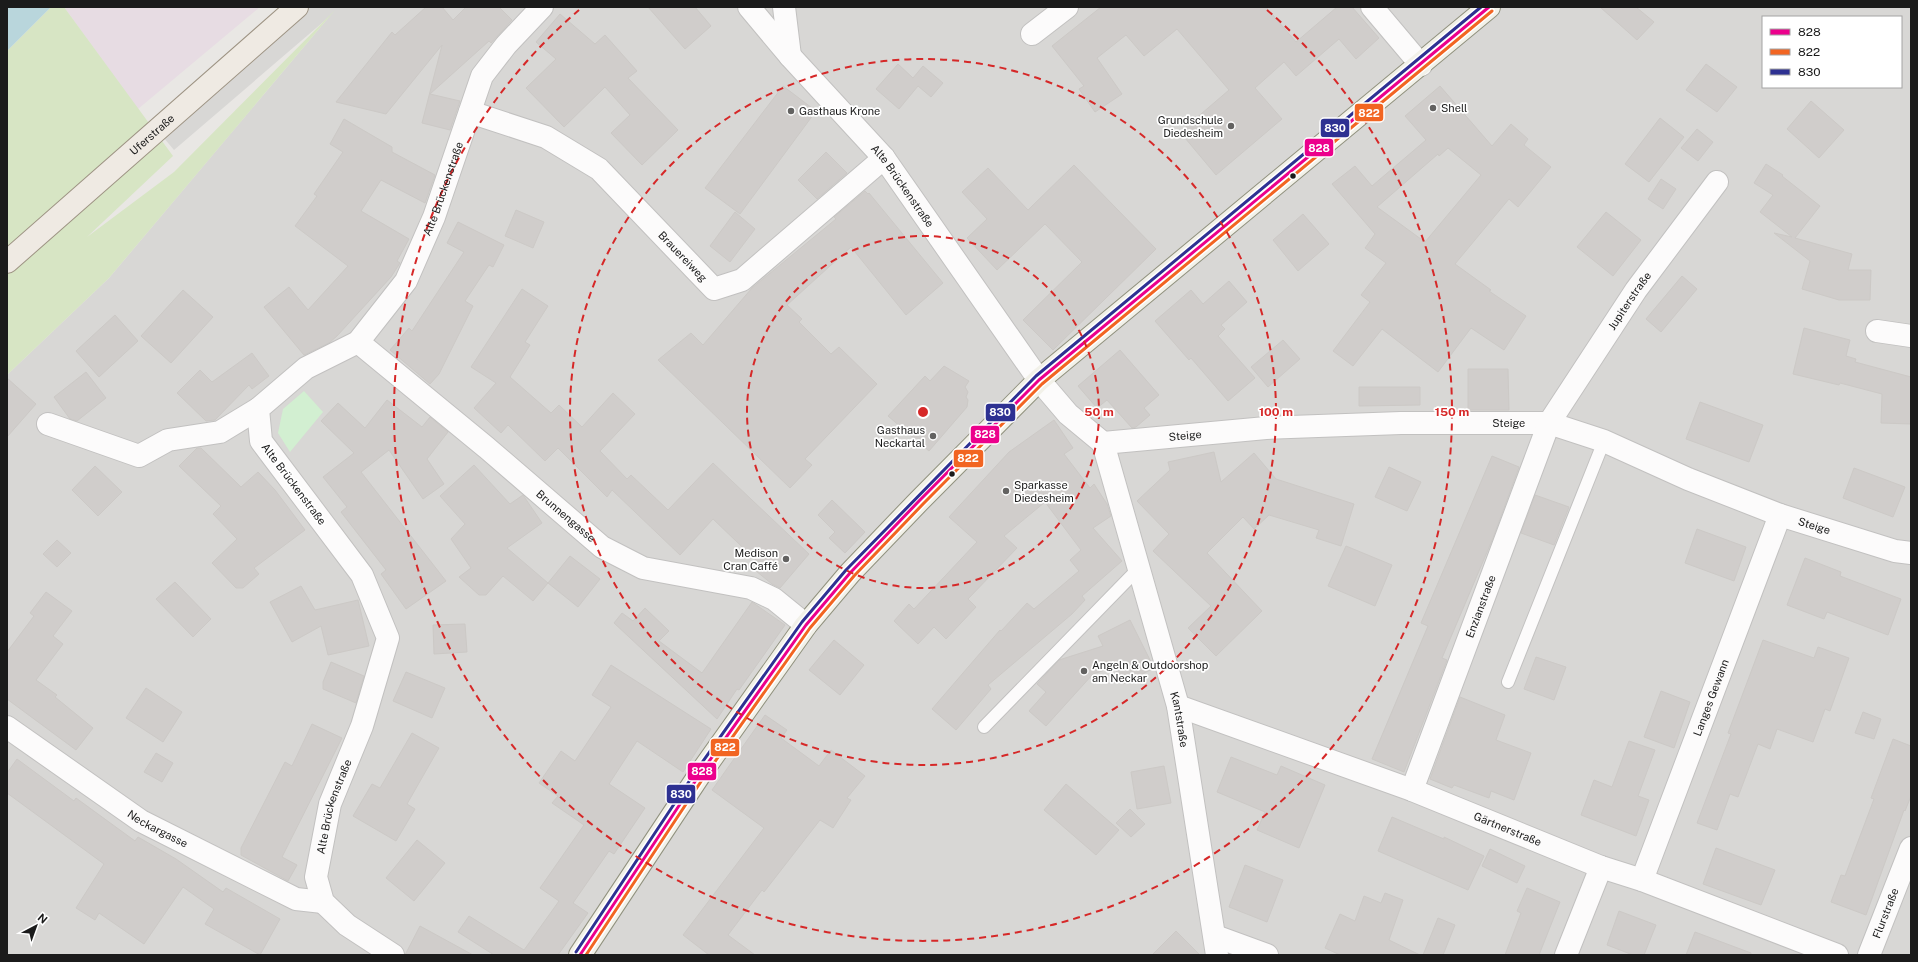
<svg xmlns="http://www.w3.org/2000/svg" width="1918" height="962" font-family="'Public Sans',sans-serif">
	<style>
		.residential { fill: #d8d7d5; fill-rule: evenodd }
		.industrial { fill: #e7dce3 }
		.grass { fill: #d7e5c4 }
		.park { fill: #d2efd1 }
		.water { fill: #b9d6dc }
		.building { fill: #d0cdcb; stroke: #ccc9c6; fill-rule: evenodd }
		.lines { fill: none; stroke-linecap: round; stroke-linejoin: round }
		.lane-casing { stroke: #c2c1c0; stroke-width: 14 }
		.street-casing { stroke: #c2c1c0; stroke-width: 24 }
		.secondary-casing { stroke: #90917e; stroke-width: 24 }
		.primary-casing { stroke: #9d9383; stroke-width: 24 }
		.lane { stroke: #fcfbfb; stroke-width: 12 }
		.street { stroke: #fcfbfb; stroke-width: 22 }
		.secondary { stroke: #f2f1e9; stroke-width: 22 }
		.primary { stroke: #efeae3; stroke-width: 22 }
		.bus-1-casing { stroke: #fff; stroke-width: 6 }
		.bus-2-casing { stroke: #fff; stroke-width: 6 }
		.bus-3-casing { stroke: #fff; stroke-width: 6 }
		.bus-1 { stroke: #ec008c; stroke-width: 3 }
		.bus-2 { stroke: #f26522; stroke-width: 3 }
		.bus-3 { stroke: #2e3192; stroke-width: 3 }
		.ring { fill: none; stroke: #d62828; stroke-width: 2; stroke-dasharray: 7 5 }
		.poi-dot { fill: #636261; stroke: #fff; stroke-width: 1.5 }
		.bus-dot { fill: #1b1b1b; stroke: #fff; stroke-width: 1.5 }
		.labels { text-anchor: middle; dominant-baseline: central; stroke-width: 3.5; stroke-linejoin: round; paint-order: stroke }
		.poi-label { font-size: 11px; fill: #1b1b1b; stroke: #fff; text-anchor: start }
		.street-label { font-size: 11px; fill: #1b1b1b; stroke: #fff }
		.centre { fill: #d62828; stroke: #fff; stroke-width: 2 }
		.ring-label { font-size: 12px; text-anchor: middle; font-weight: bold; fill: #d62828; stroke: #fff; stroke-width: 3.5; stroke-linejoin: round; paint-order: stroke }
		.line-badge { stroke: #fff; stroke-width: 1.5 }
		.badge-label { font-size: 11px; text-anchor: middle; font-weight: bold; fill: #fff }
	</style>
	<rect width="100%" height="100%" fill="#e9e7e4"/>
	<!-- residential -->
	<path class="residential" d="M302,7H1911V955H7V375L109,278L329,17L174,150L158,131ZM1763,17H1901V87H1763Z"/>
	<!-- industrial -->
	<polygon class="industrial" points="64,7 260,7 138,109"/>
	<!-- grass -->
	<polygon class="grass" points="51,7 64,7 173,156 87,237 174,172 335,10 109,278 7,375 7,51"/>
	<!-- park -->
	<polygon class="park" points="304,391 323,412 290,452 278,433 283,409"/>
	<!-- water -->
	<polygon class="water" points="7,7 51,7 7,51"/>
	<!-- building -->
	<g class="building">
		<polygon points="426,7 442,7 453,20 466,7 499,7 512,20 491,43 489,41 430,94 460,101 450,130 422,123 442,45 386,114 336,102 392,32 395,35"/>
		<polygon points="648,7 695,7 711,26 685,49"/>
		<polygon points="1101,7 1266,7 1296,42 1337,7 1352,7 1379,38 1356,59 1339,39 1296,76 1284,62 1255,88 1282,119 1216,175 1180,132 1229,90 1177,29 1144,56 1126,35 1097,58 1122,94 1095,112 1079,89 1084,86 1052,46"/>
		<polygon points="1600,7 1636,7 1654,22 1637,40"/>
		<polygon points="560,14 595,44 605,35 637,71 628,78 678,130 642,165 611,133 630,115 605,87 564,127 526,88 556,59 536,42"/>
		<polygon points="898,64 913,78 923,66 943,83 931,97 918,86 899,109 876,89"/>
		<polygon points="1706,64 1737,87 1717,112 1686,90"/>
		<polygon points="783,86 816,111 740,214 705,188"/>
		<path d="M1440,86L1492,146L1511,124L1528,139L1524,145L1551,167L1518,207L1509,199L1455,264L1491,290L1489,291L1526,316L1504,350L1471,328L1438,372L1382,329L1353,366L1333,351L1370,302L1361,295L1386,263L1365,248L1375,234L1332,184L1355,166L1372,186L1426,140L1405,116ZM1448,148L1481,175L1425,242L1377,207L1438,154L1439,156Z"/>
		<polygon points="1811,101 1844,130 1819,158 1787,129"/>
		<polygon points="1660,118 1684,137 1649,182 1625,164"/>
		<polygon points="344,119 392,147 392,152 435,175 425,203 381,180 361,211 409,239 397,261 400,263 391,277 337,336 329,343 304,355 264,307 289,287 308,310 348,266 295,226 317,196 314,194 343,152 330,144"/>
		<polygon points="1697,129 1713,142 1698,161 1681,148"/>
		<polygon points="826,152 847,173 817,199 798,180"/>
		<polygon points="1766,164 1783,175 1782,176 1820,206 1795,238 1852,254 1848,270 1871,270 1870,300 1839,300 1802,289 1810,261 1774,233 1792,237 1760,212 1773,195 1754,183"/>
		<polygon points="1074,165 1156,249 1053,350 1023,320 1082,262 1045,224 997,270 967,238 987,219 962,192 988,168 1028,210"/>
		<polygon points="1661,179 1676,189 1663,209 1648,199"/>
		<polygon points="865,191 868,194 869,193 943,283 906,315 851,247 787,305 802,319 799,322 831,354 839,347 877,384 805,459 812,465 790,488 658,360 691,333 703,345 752,288 836,219 834,217"/>
		<polygon points="516,210 544,222 533,248 505,236"/>
		<polygon points="735,212 755,229 730,262 710,246"/>
		<polygon points="1606,212 1641,240 1613,276 1577,247"/>
		<polygon points="1303,214 1329,244 1298,271 1273,240"/>
		<polygon points="458,222 504,245 493,267 489,265 465,301 473,306 439,374 430,384 390,350 409,328 412,331 464,252 447,243"/>
		<polygon points="1682,276 1697,289 1661,332 1646,319"/>
		<polygon points="1229,281 1247,302 1221,325 1225,329 1218,336 1255,378 1228,401 1191,358 1189,360 1155,321 1191,290 1203,304"/>
		<polygon points="522,289 548,306 525,342 530,345 510,377 551,413 559,405 582,427 613,393 635,414 600,451 627,479 631,475 668,510 713,463 809,554 780,588 772,584 756,571 761,565 713,519 680,555 612,490 607,497 558,448 545,461 508,425 501,433 474,408 496,383 471,367"/>
		<polygon points="183,290 213,317 171,363 141,336"/>
		<polygon points="115,315 138,341 99,377 76,351"/>
		<polygon points="1804,328 1850,340 1846,356 1856,359 1855,362 1911,377 1911,424 1881,423 1882,394 1840,383 1839,385 1793,374"/>
		<polygon points="1283,340 1300,359 1268,387 1251,367"/>
		<polygon points="1120,350 1159,395 1144,408 1150,415 1136,427 1132,428 1107,400 1097,408 1078,386"/>
		<polygon points="252,353 269,376 252,389 249,385 215,420 206,421 177,393 200,370 212,382"/>
		<polygon points="944,366 969,381 965,387 968,392 966,397 968,400 967,407 929,451 888,416 925,376 930,381"/>
		<polygon points="1468,369 1508,369 1509,410 1468,410"/>
		<polygon points="86,372 106,398 77,421 70,419 54,397"/>
		<polygon points="7,378 36,404 7,437"/>
		<polygon points="1359,387 1420,387 1420,405 1359,406"/>
		<polygon points="387,400 422,427 430,417 448,432 427,459 444,484 423,499 389,450 361,472 446,581 406,609 381,574 386,570 341,512 347,507 323,477 354,453 321,421 338,403 365,428"/>
		<polygon points="1700,402 1763,425 1749,462 1686,439"/>
		<polygon points="1054,420 1073,448 1064,454 1090,488 1094,484 1107,504 1111,516 1093,528 1122,561 1082,596 1085,600 1072,614 988,685 991,689 956,730 932,709 1000,630 1001,631 1027,603 1034,609 1079,571 1070,560 1081,550 1045,502 1004,536 1017,548 968,599 976,607 946,639 934,627 918,644 894,621 909,604 914,609 977,542 949,517 1009,452"/>
		<polygon points="197,448 201,448 241,487 258,472 275,490 305,530 254,568 259,574 243,588 236,588 212,563 237,539 213,514 221,506 179,466"/>
		<polygon points="1214,452 1221,482 1254,453 1276,479 1354,504 1341,546 1316,538 1319,530 1269,515 1254,529 1243,517 1207,553 1262,611 1216,656 1188,628 1211,606 1153,551 1169,534 1137,501 1170,470 1168,462"/>
		<polygon points="1492,456 1519,467 1493,538 1442,658 1447,660 1404,772 1372,759 1428,626 1421,623"/>
		<polygon points="474,465 510,504 523,495 542,523 507,548 548,583 533,601 503,576 486,595 479,595 459,577 471,568 451,539 465,524 440,496"/>
		<polygon points="95,466 122,492 98,516 72,490"/>
		<polygon points="1389,467 1421,482 1407,511 1375,497"/>
		<polygon points="1854,468 1905,487 1893,517 1843,498"/>
		<polygon points="1535,495 1569,507 1554,545 1521,533"/>
		<polygon points="832,500 865,532 845,553 829,538 835,532 818,515"/>
		<polygon points="1697,529 1746,547 1734,581 1685,563"/>
		<polygon points="57,540 71,553 57,567 43,554"/>
		<polygon points="1346,546 1392,565 1375,606 1328,586"/>
		<polygon points="570,556 600,579 578,607 548,583"/>
		<polygon points="1805,558 1841,572 1840,576 1901,599 1888,635 1827,612 1824,619 1787,605"/>
		<polygon points="175,582 211,619 193,637 156,599"/>
		<polygon points="301,586 315,610 358,600 369,646 328,655 321,626 292,642 270,602"/>
		<polygon points="46,592 72,611 53,636 63,644 36,680 57,695 55,697 93,728 76,750 7,699 7,652 34,616 30,613"/>
		<polygon points="752,602 785,625 739,690 737,689 717,719 614,623 622,613 633,621 645,608 669,631 659,641 702,673"/>
		<polygon points="1130,620 1154,668 1123,684 1114,667 1093,674 1046,726 1029,711 1046,692 1037,684 1059,660 1103,646 1098,636"/>
		<polygon points="465,624 467,652 434,654 433,625"/>
		<polygon points="834,640 864,665 840,695 809,670"/>
		<polygon points="1763,640 1814,658 1818,647 1849,658 1830,711 1825,709 1813,742 1777,729 1770,749 1758,744 1738,797 1730,794 1717,830 1697,823 1731,734 1728,733"/>
		<polygon points="1536,657 1566,667 1554,700 1524,689"/>
		<polygon points="331,662 364,676 356,703 323,689 323,682"/>
		<polygon points="611,665 711,729 683,772 637,741 609,784 645,808 614,854 609,851 573,903 588,913 558,955 494,955 458,932 469,916 524,950 559,901 540,888 584,825 552,803 558,796 539,783 561,751 575,761 611,707 592,695"/>
		<polygon points="406,672 445,688 432,718 393,701"/>
		<polygon points="146,688 182,712 163,742 126,718"/>
		<polygon points="1661,691 1690,702 1674,748 1644,737"/>
		<polygon points="1460,697 1505,715 1496,740 1531,753 1514,800 1491,791 1489,798 1454,785 1452,788 1430,779"/>
		<polygon points="1863,712 1881,719 1874,739 1855,733"/>
		<polygon points="765,715 787,730 781,738 819,766 831,750 865,776 847,798 851,800 833,828 820,820 764,892 762,890 728,935 755,955 709,955 683,935 764,828 712,790"/>
		<polygon points="312,724 342,738 282,857 297,865 288,881 241,855 241,848 285,762 292,766"/>
		<polygon points="412,733 439,748 407,804 415,809 396,841 353,816 372,784 380,788"/>
		<polygon points="1893,739 1911,746 1911,796 1905,811 1904,810 1866,915 1831,902 1841,875 1845,876 1874,799 1871,798"/>
		<polygon points="1629,741 1655,750 1638,796 1649,800 1636,836 1581,815 1594,780 1612,787"/>
		<polygon points="156,753 173,763 162,782 144,772"/>
		<polygon points="1231,757 1277,775 1281,766 1325,785 1299,848 1257,830 1265,812 1217,792"/>
		<polygon points="17,759 74,801 76,798 135,841 138,837 176,859 223,892 226,888 280,919 260,955 205,924 214,909 183,887 144,944 99,913 95,920 76,908 104,864 7,793 7,773"/>
		<polygon points="1164,766 1171,803 1137,809 1131,772"/>
		<polygon points="1066,784 1119,830 1096,855 1044,810"/>
		<polygon points="1130,809 1145,824 1131,837 1116,823"/>
		<polygon points="1392,817 1444,839 1444,837 1484,856 1468,890 1378,851"/>
		<polygon points="417,840 445,863 414,901 386,878"/>
		<polygon points="1716,848 1775,870 1761,905 1703,884"/>
		<polygon points="1490,849 1525,866 1517,883 1482,866"/>
		<polygon points="1245,865 1283,880 1267,922 1229,907"/>
		<polygon points="1527,888 1560,902 1539,955 1505,955 1521,913 1517,911"/>
		<polygon points="1385,893 1403,900 1389,940 1420,955 1340,955 1325,948 1340,914 1355,921 1364,896 1381,903"/>
		<polygon points="1619,911 1656,925 1644,955 1633,955 1607,945"/>
		<polygon points="1438,918 1455,925 1443,955 1423,955"/>
		<polygon points="420,926 473,955 405,955"/>
		<polygon points="1176,931 1200,955 1152,955"/>
		<polygon points="1695,932 1751,953 1751,955 1686,955"/>
	</g>
	<g class="lines">
		<!-- lane casing -->
		<g class="lane-casing">
			<g id="lane">
				<polyline points="1508,682 1604,441"/>
				<polyline points="984,727 1139,568"/>
			</g>
		</g>
		<!-- street casing -->
		<g class="street-casing">
			<g id="street">
				<path id="s1" d="M749,7L790,56L884,158L1039,380L1068,414L1103,443L1266,428L1401,423H1549L1604,441L1688,479L1780,515L1895,551L1911,553"/>
				<polyline points="784,7 790,56"/>
				<polyline points="1372,7 1421,65"/>
				<polyline points="1032,34 1067,7"/>
				<path id="s2" d="M470,112L546,137L599,169L714,289L742,280L884,158"/>
				<polyline points="1877,331 1911,336"/>
				<path id="s3" d="M358,342L487,448L602,547L643,568L751,588L774,599L806,625"/>
				<polyline points="48,424 139,456 168,440 220,432 258,409"/>
				<path id="s4" d="M1103,443L1178,706L1217,955"/>
				<path id="s5" d="M1178,706L1412,790L1601,867L1642,880L1837,955"/>
				<path id="s6" d="M7,727L141,821L296,899L323,902"/>
				<path id="s7" d="M1412,790L1549,423L1636,290L1717,182"/>
				<path id="s8" d="M1642,880L1780,515"/>
				<polyline points="1215,936 1267,955"/>
				<path id="s9" d="M393,955L347,925L323,902L316,877L330,804L362,726L388,638L362,575L261,441L258,409L306,368L358,342L406,281L434,217L482,76L506,45L542,7"/>
				<polyline points="1566,955 1601,867"/>
				<path id="s10" d="M1869,955L1911,848"/>
			</g>
		</g>
		<!-- secondary casing -->
		<g class="secondary-casing">
			<polyline id="secondary" points="580,955 700,774 806,625 850,573 919,501 1039,380 1489,7"/>
		</g>
		<!-- primary casing -->
		<g class="primary-casing">
			<g id="primary">
				<path id="s11" d="M7,262L297,7"/>
			</g>
		</g>
		<!-- lane -->
		<use href="#lane" class="lane"/>
		<!-- street -->
		<use href="#street" class="street"/>
		<!-- secondary -->
		<use href="#secondary" class="secondary"/>
		<!-- primary -->
		<use href="#primary" class="primary"/>
		<!-- bus-1 casing -->
		<g class="bus-1-casing">
			<polyline id="bus-1" points="580,955 700,774 806,625 850,573 919,501 1039,380 1489,7"/>
		</g>
		<!-- bus-2 casing -->
		<g class="bus-2-casing">
			<polyline id="bus-2" points="586,955 704,777 810,628 854,576 923,504 1042,384 1492,11"/>
		</g>
		<!-- bus-3 casing -->
		<g class="bus-3-casing">
			<polyline id="bus-3" points="576,952 696,771 802,622 846,570 1036,376 1481,7"/>
		</g>
		<!-- bus-1 -->
		<use href="#bus-1" class="bus-1"/>
		<!-- bus-2 -->
		<use href="#bus-2" class="bus-2"/>
		<!-- bus-3 -->
		<use href="#bus-3" class="bus-3"/>
	</g>
	<!-- distance rings -->
	<g class="ring">
		<circle cx="923" cy="412" r="176"/>
		<circle cx="923" cy="412" r="353"/>
		<path d="M1267 10A529 529 0 1 1 579 10"/>
	</g>
	<!-- markers -->
	<g class="poi-dot">
		<circle cx="1433" cy="108" r="4"/>
		<circle cx="791" cy="111" r="4"/>
		<circle cx="1231" cy="126" r="4"/>
		<circle cx="933" cy="436" r="4"/>
		<circle cx="1006" cy="491" r="4"/>
		<circle cx="786" cy="559" r="4"/>
		<circle cx="1084" cy="671" r="4"/>
	</g>
	<g class="bus-dot">
		<circle cx="1293" cy="176" r="3.5"/>
		<circle cx="952" cy="474" r="3.5"/>
	</g>
	<g class="labels">
		<!-- poi labels -->
		<g class="poi-label">
			<text x="1441" y="108">Shell</text>
			<text x="799" y="111">Gasthaus Krone</text>
			<text x="1223" y="120" text-anchor="end">Grundschule<tspan x="1223" dy="13">Diedesheim</tspan></text>
			<text x="925" y="430" text-anchor="end">Gasthaus<tspan x="925" dy="13">Neckartal</tspan></text>
			<text x="1014" y="485">Sparkasse<tspan x="1014" dy="13">Diedesheim</tspan></text>
			<text x="778" y="553" text-anchor="end">Medison<tspan x="778" dy="13">Cran Caffé</tspan></text>
			<text x="1092" y="665">Angeln &amp; Outdoorshop<tspan x="1092" dy="13">am Neckar</tspan></text>
		</g>
		<!-- street labels -->
		<g class="street-label">
			<text stroke="none"><textPath href="#s11" startOffset="193">Uferstraße</textPath></text>
			<text stroke="none"><textPath href="#s1" startOffset="236">Alte Brückenstraße</textPath></text>
			<text stroke="none"><textPath href="#s9" startOffset="931">Alte Brückenstraße</textPath></text>
			<text stroke="none"><textPath href="#s2" startOffset="263">Brauereiweg</textPath></text>
			<text stroke="none"><textPath href="#s7" startOffset="538">Jupiterstraße</textPath></text>
			<text stroke="none"><textPath href="#s1" startOffset="970">Steige</textPath></text>
			<text stroke="none"><textPath href="#s1" startOffset="646">Steige</textPath></text>
			<text transform="translate(294 484) rotate(53)">Alte Brückenstraße</text>
			<text stroke="none"><textPath href="#s3" startOffset="271">Brunnengasse</textPath></text>
			<text stroke="none"><textPath href="#s1" startOffset="1295">Steige</textPath></text>
			<text stroke="none"><textPath href="#s7" startOffset="196">Enzianstraße</textPath></text>
			<text stroke="none"><textPath href="#s8" startOffset="195">Langes Gewann</textPath></text>
			<text stroke="none"><textPath href="#s4" startOffset="287">Kantstraße</textPath></text>
			<text stroke="none"><textPath href="#s9" startOffset="187">Alte Brückenstraße</textPath></text>
			<text stroke="none"><textPath href="#s6" startOffset="182">Neckargasse</textPath></text>
			<text stroke="none"><textPath href="#s5" startOffset="352">Gärtnerstraße</textPath></text>
			<text stroke="none"><textPath href="#s10" startOffset="45">Flurstraße</textPath></text>
		</g>
	</g>
	<circle cx="923" cy="412" r="6" class="centre"/>
	<g class="ring-label">
		<text x="1099" y="416">50 m</text>
		<text x="1276" y="416">100 m</text>
		<text x="1452" y="416">150 m</text>
	</g>
	<g class="line-badge">
		<rect x="1354" y="103" width="30" height="19" rx="4" fill="#f26522"/>
		<rect x="1320" y="118" width="30" height="20" rx="4" fill="#2e3192"/>
		<rect x="1304" y="138" width="30" height="19" rx="4" fill="#ec008c"/>
		<rect x="985" y="403" width="31" height="19" rx="4" fill="#2e3192"/>
		<rect x="970" y="425" width="30" height="19" rx="4" fill="#ec008c"/>
		<rect x="953" y="449" width="31" height="19" rx="4" fill="#f26522"/>
		<rect x="710" y="738" width="30" height="19" rx="4" fill="#f26522"/>
		<rect x="687" y="762" width="30" height="19" rx="4" fill="#ec008c"/>
		<rect x="666" y="784" width="30" height="20" rx="4" fill="#2e3192"/>
	</g>
	<g class="badge-label">
		<text x="1369" y="117">822</text>
		<text x="1335" y="132">830</text>
		<text x="1319" y="152">828</text>
		<text x="1000" y="416">830</text>
		<text x="985" y="438">828</text>
		<text x="968" y="462">822</text>
		<text x="725" y="751">822</text>
		<text x="702" y="775">828</text>
		<text x="681" y="798">830</text>
	</g>
	<!-- border -->
	<rect width="1918" height="962" fill="none" stroke="#1b1b1b" stroke-width="16"/>
	<!-- legend -->
	<rect x="1762" y="16" width="140" height="72" fill="#ffffff" stroke="#a4a4a4"/>
	<rect x="1770" y="29" width="20" height="6" fill="#ec008c" stroke="#a4a4a4"/>
	<text x="1798" y="36" font-size="12" fill="#1b1b1b">828</text>
	<rect x="1770" y="49" width="20" height="6" fill="#f26522" stroke="#a4a4a4"/>
	<text x="1798" y="56" font-size="12" fill="#1b1b1b">822</text>
	<rect x="1770" y="69" width="20" height="6" fill="#2e3192" stroke="#a4a4a4"/>
	<text x="1798" y="76" font-size="12" fill="#1b1b1b">830</text>
	<!-- north arrow -->
	<g transform="translate(36 926) rotate(41)" stroke="#ffffff" stroke-width="3" paint-order="stroke">
	<path d="M0-3L7 15L0 10L-7 15Z" fill="#1b1b1b"/>
	<text y="-6" font-size="11" font-weight="bold" text-anchor="middle" fill="#1b1b1b">N</text>
	</g>
</svg>
